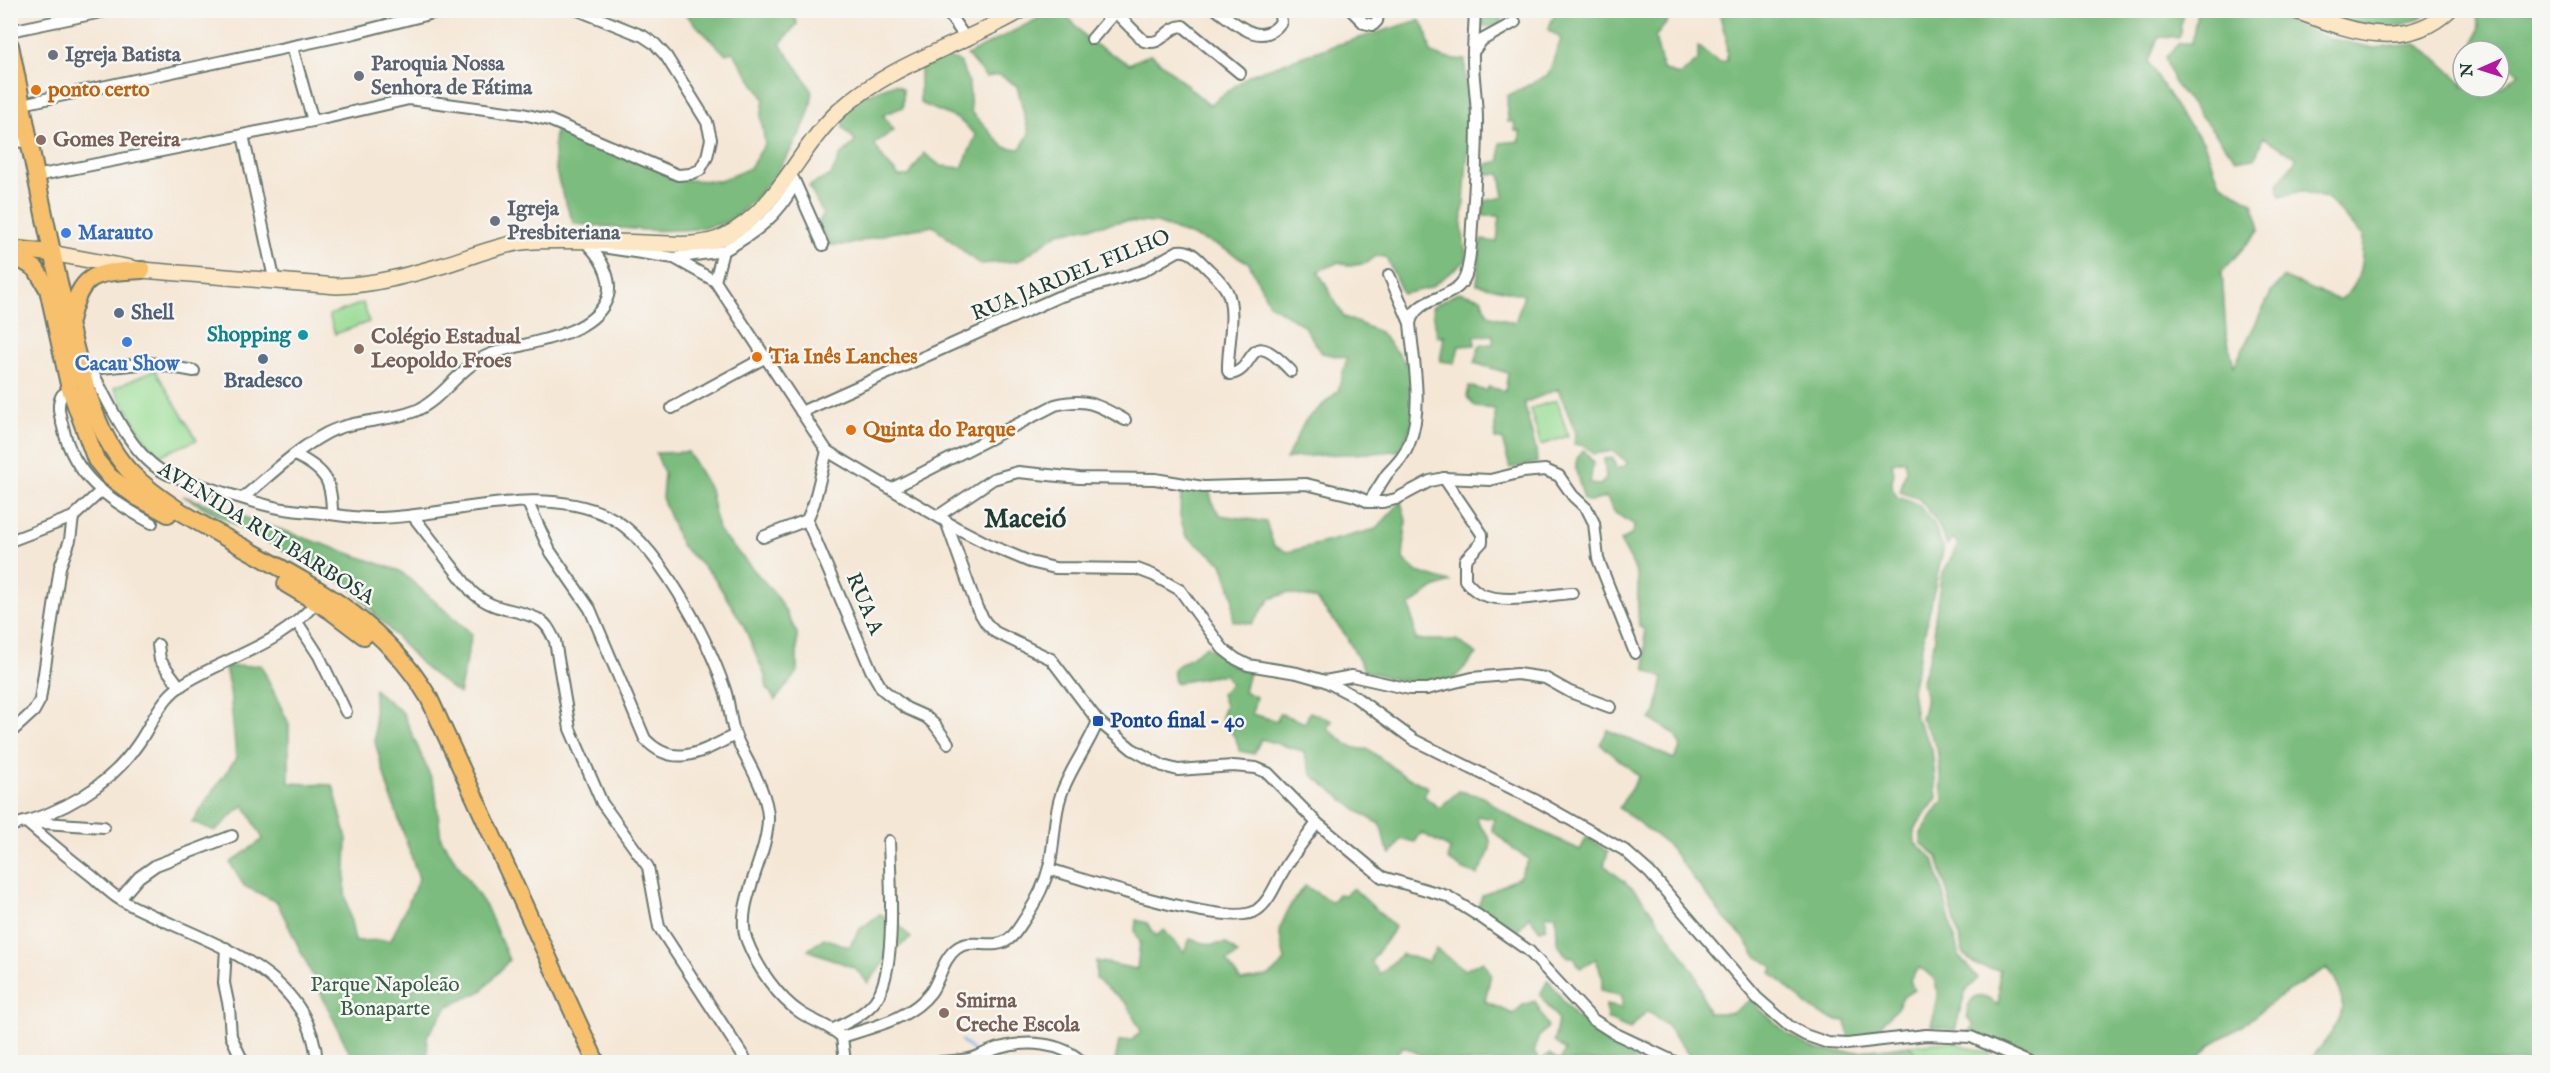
<svg xmlns="http://www.w3.org/2000/svg" width="2550" height="1073" font-family="'IM FELL English',serif">
	<style>
		.green { fill: #9add94; stroke: #5c8d64; stroke-width: 1.5 }
		.forest { fill: #7bbc7e; stroke: #4d7c59; stroke-width: 1.5 }
		.lines { fill: none; stroke-linecap: round; stroke-linejoin: round }
		.stream { stroke: #7eb2eb; stroke-width: 3 }
		.minor-casing { stroke: #6a786d; stroke-width: 14 }
		.secondary-casing { stroke: #6a786d; stroke-width: 18 }
		.primary-casing { stroke: #6a786d; stroke-width: 20 }
		.minor { stroke: #fff; stroke-width: 10 }
		.secondary { stroke: #fce6c4; stroke-width: 15 }
		.primary { stroke: #f7c06c; stroke-width: 16 }
		.worship-dot { fill: #6b7280; stroke: #f6f6f2; stroke-width: 2 }
		.food-dot { fill: #e8710a; stroke: #f6f6f2; stroke-width: 2 }
		.education-dot { fill: #8d6e63; stroke: #f6f6f2; stroke-width: 2 }
		.shop-dot { fill: #3f7fe0; stroke: #f6f6f2; stroke-width: 2 }
		.service-dot { fill: #5c6f8a; stroke: #f6f6f2; stroke-width: 2 }
		.culture-dot { fill: #0f9aa8; stroke: #f6f6f2; stroke-width: 2 }
		.transit-dot { fill: #1a4fb4; stroke: #f6f6f2; stroke-width: 2 }
		.labels { text-anchor: middle; dominant-baseline: central; stroke-width: 5; stroke-linejoin: round; paint-order: stroke }
		.worship-label { font-size: 21px; font-weight: bold; fill: #5b616d; stroke: #f6f6f2; text-anchor: start }
		.food-label { font-size: 21px; font-weight: bold; fill: #c56008; stroke: #f6f6f2; text-anchor: start }
		.education-label { font-size: 21px; font-weight: bold; fill: #785e54; stroke: #f6f6f2; text-anchor: start }
		.shop-label { font-size: 21px; font-weight: bold; fill: #366cbe; stroke: #f6f6f2; text-anchor: start }
		.street-label { font-size: 21px; fill: #1f3d34; stroke: #f6f6f2 }
		.service-label { font-size: 21px; font-weight: bold; fill: #4e5e75; stroke: #f6f6f2; text-anchor: start }
		.culture-label { font-size: 21px; font-weight: bold; fill: #0d838f; stroke: #f6f6f2; text-anchor: end }
		.transit-label { font-size: 21px; font-weight: bold; fill: #164399; stroke: #f6f6f2; text-anchor: start }
		.park-label { font-size: 21px; fill: #385d47; stroke: #f6f6f2 }
		.district-label { font-size: 27px; font-weight: bold; fill: #1f3d34; stroke: #f6f6f2 }
	</style>
	<rect width="100%" height="100%" fill="#f6f6f2"/>
	<filter id="ink" filterUnits="userSpaceOnUse"><feTurbulence type="fractalNoise" baseFrequency=".0167" numOctaves="2"/><feDisplacementMap in="SourceGraphic" scale="12" xChannelSelector="R" yChannelSelector="G"/><feConvolveMatrix kernelMatrix="1 2 1 2 8 2 1 2 1" color-interpolation-filters="sRGB"/></filter>
	<filter id="wash" filterUnits="userSpaceOnUse"><feTurbulence type="fractalNoise" baseFrequency=".008" numOctaves="4" result="noise"/><feDisplacementMap in="SourceGraphic" scale="24" xChannelSelector="R" yChannelSelector="G"/><feGaussianBlur stdDeviation="1.35" result="paint"/><feColorMatrix in="noise" values="0 0 0 0 0 0 0 0 0 0 0 0 0 0 0 0 0 1.4 0 .05"/><feComposite in="paint" operator="in"/></filter>
	<g filter="url(#wash)">
		<rect width="100%" height="100%" fill="#f5e7d6"/>
		<!-- green -->
		<g class="green">
			<polygon points="363,303 369,322 335,334 329,315"/>
			<polygon points="155,370 197,440 156,457 114,388"/>
			<polygon points="1557,400 1568,436 1541,445 1530,409"/>
			<polygon points="1953,1042 1990,1054 1990,1062 1921,1062 1910,1045"/>
		</g>
		<!-- forest -->
		<g class="forest">
			<path d="M682,11H792L797,24L780,44C787,55 811,83 812,94C813,128 754,215 720,224C674,237 621,227 574,224C561,192 549,163 556,128L685,180L720,181L750,168L765,144L761,117L764,99L733,52L725,54Z"/>
			<path d="M1053,11H1063L1089,41L1129,64L1151,54L1209,105L1250,75L1326,48L1419,20L1425,27L1431,53L1445,58L1465,60L1468,147L1462,227L1467,260L1430,288L1403,294L1386,257L1376,256L1367,263L1350,266L1339,262L1318,271L1344,317L1380,332L1411,370L1415,416L1401,450C1363,456 1324,452 1286,459L1305,421L1338,391L1347,358L1322,353L1303,325L1269,304L1249,263L1219,246L1157,223L1123,221L1059,233L1018,261L979,264L933,226L890,233L848,245H830L818,225L823,214L809,186L831,175L840,156L856,141L843,128V112L863,96L895,84L903,89V107L883,115L894,130L874,144L885,161L899,176H909L924,153L941,166L962,168L976,135L958,119L920,103V65L945,57L960,62L969,84L971,112L1004,147L1020,149L1029,134L1017,86L1000,75L986,77L967,55Z"/>
			<polygon points="1481,11 1506,11 1498,27 1483,26"/>
			<path d="M1556,11H1674L1668,21L1655,37L1663,69L1679,76L1698,60V46L1718,62L1727,61L1726,38L1720,16L1722,11H2183L2179,38L2158,37L2149,62L2181,116L2203,141L2220,183L2253,203L2260,229L2222,272L2226,333L2234,366L2272,291L2284,278L2339,300C2362,288 2362,260 2363,236L2328,199L2302,191L2280,196L2278,184L2297,158L2263,137L2255,159H2236L2174,83L2165,58L2179,43H2192L2197,11H2260L2329,38L2374,48L2416,44L2430,53L2463,83V87H2468L2483,98L2493,87L2501,88L2519,73L2499,58V51H2474L2473,47L2479,26L2475,11H2539V1062H2308C2325,1042 2351,1016 2339,988C2337,981 2330,974 2326,968L2277,998L2242,1026L2210,1045L2196,1062H2031L1967,1033L1974,1026L1967,1017C1966,1006 1973,991 1986,997C1990,998 1994,1003 1998,1005C2001,992 1996,982 2000,970C1983,968 1973,967 1963,952L1938,857L1921,843V833L1943,800L1937,747L1921,718C1925,705 1928,696 1921,683L1935,640L1934,625L1941,577L1958,544L1954,539L1947,545L1935,518L1919,499L1900,492L1906,470L1905,460L1892,463L1894,473L1891,485L1897,497L1917,504L1933,522L1943,550L1912,690L1916,718L1932,749L1937,798L1914,829L1915,843L1934,859L1959,956L1978,978L1965,992L1955,1030L1931,1026C1937,1004 1945,975 1918,968L1910,980L1914,990L1903,997L1897,1008L1883,1022L1879,1036L1849,1041L1846,1021C1813,1020 1795,992 1771,973L1773,967L1754,954L1745,939L1725,919L1667,844L1619,808L1639,776L1600,744L1608,730L1674,759L1681,747L1674,733L1650,719L1656,713L1663,678L1646,670L1644,630L1639,626C1638,612 1637,600 1638,587C1639,571 1627,554 1620,541L1631,535L1635,525L1615,513L1606,497L1591,502L1584,500C1581,482 1567,463 1584,450L1593,463L1590,484L1600,485L1606,479L1604,459L1613,458L1616,469L1625,466L1627,462L1613,451L1594,454L1585,446L1574,444L1576,433L1558,389L1524,403L1536,450L1537,463L1510,468L1502,439H1495V409L1475,407L1467,397L1469,386L1487,391L1488,387L1505,391L1508,373L1474,363L1480,345L1493,344V335L1475,336V345L1459,346L1455,363L1440,361L1444,336L1437,337L1432,307L1459,292L1481,298L1488,315L1515,323L1524,295L1477,284L1481,240L1497,242L1500,216H1482L1485,201L1504,197L1500,174H1483V165L1500,161V143L1520,141V131H1515L1514,121L1508,122L1507,96L1548,75L1561,39L1548,29Z"/>
			<path d="M2306,11H2430C2394,40 2346,25 2306,11Z"/>
			<polygon points="688,452 710,489 718,530 777,596 797,633 797,673 775,700 767,688 765,676 743,624 713,576 681,545 662,498 664,473 656,453"/>
			<polygon points="1209,489 1213,505 1220,515 1266,522 1274,546 1287,552 1376,529 1401,502 1406,520 1403,559 1417,572 1450,582 1434,588 1410,606 1416,640 1456,640 1477,654 1448,685 1394,679 1365,671 1344,633 1316,599 1287,593 1270,599 1252,624 1233,621 1233,597 1222,563 1186,536 1180,516 1181,491"/>
			<polygon points="183,496 400,571 472,634 459,694 425,668 350,587"/>
			<path d="M1207,646L1232,666L1249,673L1244,691L1256,697L1252,714L1277,721L1279,713L1305,723L1310,712L1332,721L1327,728C1340,738 1350,751 1368,749L1403,775L1428,787L1424,796L1439,808L1459,791L1481,796L1513,818L1580,850L1587,837L1608,852L1604,865L1637,892L1667,932L1697,977L1708,1013H1732L1750,1000C1770,1018 1791,1041 1817,1049C1841,1056 1886,1048 1910,1045L1921,1062H1694L1667,1026L1647,1011L1630,1029L1607,1019L1606,1005L1622,1008V996L1601,990L1603,979L1596,959L1580,968L1574,957H1567L1557,943L1556,915H1546V928L1540,930L1529,916L1515,934L1478,907L1482,896L1519,877L1529,859L1514,850L1492,830L1494,819L1477,816C1478,825 1480,826 1486,833C1497,845 1484,863 1477,875L1462,869L1448,860L1450,848L1421,833L1415,842L1401,839L1391,854L1385,844L1381,825L1356,810L1312,775L1303,751L1261,739L1254,754L1239,751C1239,737 1227,730 1221,717L1225,706L1221,694L1231,684L1225,674L1175,683L1173,669Z"/>
			<polygon points="261,665 289,724 289,783 333,785 347,839 345,893 355,941 391,940 419,879 388,788 375,742 374,689 403,713 435,787 441,839 487,908 509,960 482,991 447,1007 427,1036 428,1062 354,1062 277,902 244,886 230,863 263,839 244,805 215,831 192,822 236,758 230,691 225,667"/>
			<polygon points="1305,886 1332,902 1338,894 1345,895 1353,888 1395,927 1371,962 1380,974 1402,954 1428,962 1436,949 1465,970 1483,961 1491,974 1485,1001 1513,1014 1523,1005 1535,1001 1548,1027 1538,1038 1534,1053 1541,1060 1549,1054 1560,1061 1565,1050 1554,1042 1558,1019 1540,995 1548,980 1575,1016 1599,1033 1644,1049 1645,1061 1435,1062 1403,1046 1389,1062 1115,1062 1119,1041 1132,1040 1141,1031 1127,1004 1096,979 1096,961 1137,969 1140,942 1135,931 1136,920 1147,923 1156,936 1164,930 1184,952 1190,939 1211,945 1226,943 1238,954 1227,962 1241,981 1269,976 1285,961 1279,930 1290,906"/>
			<polygon points="880,914 898,924 911,938 893,950 868,983 855,968 808,950 824,938 849,947 860,929"/>
		</g>
		<g class="lines">
			<!-- stream -->
			<polyline class="stream" points="962,1041 972,1050"/>
		</g>
	</g>
	<g filter="url(#ink)">
		<g class="lines">
			<!-- minor casing -->
			<g class="minor-casing">
				<g id="minor">
					<polyline points="946,10 967,40"/>
					<path d="M1113,10L1144,41C1163,47 1165,27 1183,26L1240,73"/>
					<path d="M1217,10C1236,24 1262,49 1281,22L1279,10"/>
					<polyline points="1351,10 1364,23 1373,25 1377,21 1378,15 1373,10"/>
					<polyline points="10,31 111,10"/>
					<polyline points="1092,39 1115,12"/>
					<polyline points="292,47 313,121"/>
					<polyline points="1473,51 1475,10"/>
					<polyline points="22,104 355,33 445,10"/>
					<polyline points="243,135 275,283"/>
					<polyline points="10,140 30,143"/>
					<polyline points="36,176 313,121 409,99 523,114 549,120 678,175 690,174 700,170 707,157 711,139 707,122 666,56 655,44 643,36 578,10"/>
					<polyline points="794,180 823,245"/>
					<polyline points="602,247 674,258 715,281 827,451 957,528 992,546 1030,562 1055,568 1137,569 1153,575 1180,590 1223,649 1236,659 1248,665 1297,673 1325,681 1354,696 1414,740 1537,801 1624,850 1650,873 1757,998 1789,1026 1805,1035 1828,1043 1847,1044 1926,1035 1971,1037 2028,1062"/>
					<polyline points="674,258 723,251"/>
					<polyline points="1389,275 1410,323"/>
					<path d="M715,281L723,251C754,234 779,216 795,183"/>
					<polyline points="91,369 150,363 194,371"/>
					<path d="M79,371L91,369C109,403 131,456 167,474C202,485 239,499 274,507C289,511 306,511 322,513C338,515 354,518 370,518C444,519 537,481 608,516C656,539 709,640 725,690C730,705 730,723 736,737C747,763 766,788 768,816C769,857 733,905 747,941C757,967 778,998 801,1013C815,1022 830,1026 842,1037"/>
					<path d="M70,389L62,395C56,405 60,416 63,427C73,476 110,501 152,523"/>
					<polyline points="672,408 766,357"/>
					<path d="M801,412L1058,297L1143,271L1178,251C1190,249 1197,258 1205,266C1213,274 1222,281 1227,291C1237,312 1227,349 1228,371L1230,374C1258,371 1245,322 1291,371"/>
					<polyline points="827,451 814,503 807,520 871,670 882,689 906,708 926,717 935,725 948,743"/>
					<path d="M295,455C326,470 332,481 332,514"/>
					<path d="M1444,478L1482,534V542L1465,560V580C1470,586 1475,592 1483,595C1509,604 1545,595 1572,593"/>
					<path d="M893,488L1055,405C1086,397 1098,405 1125,420"/>
					<path d="M244,497C270,475 297,449 327,433C355,419 387,422 415,411C444,399 459,366 491,354C524,342 587,338 605,303C616,284 602,259 589,246"/>
					<path d="M1369,502C1375,493 1381,483 1387,474C1396,464 1404,457 1409,444C1424,407 1413,361 1410,323C1417,294 1456,302 1466,275C1471,259 1471,241 1472,225C1475,190 1477,155 1477,120C1477,97 1472,74 1473,52L1482,40L1515,22"/>
					<path d="M528,503L550,551L590,609L645,739C674,770 703,751 735,735"/>
					<path d="M413,516L472,592C496,613 514,607 538,619C547,623 551,633 555,641L570,729L602,803L648,867L659,927L747,1062"/>
					<polyline points="938,516 993,479 1018,472 1079,478 1155,479 1203,487 1306,484 1355,496 1369,502 1383,502 1396,499 1430,481 1444,478 1490,480 1523,472 1545,470 1559,476 1573,496 1587,509 1594,523 1598,559 1635,653"/>
					<polyline points="946,521 977,608 986,623 995,632 1051,659 1098,721 1132,749 1163,766 1178,770 1233,766 1256,768 1268,773 1317,823 1382,877 1447,896 1479,916 1529,951 1592,1019 1614,1033 1675,1062"/>
					<polyline points="763,537 807,520"/>
					<polyline points="10,541 73,517 101,491"/>
					<polyline points="297,622 319,656 346,712"/>
					<polyline points="158,645 160,660 180,687"/>
					<polyline points="1325,681 1352,676 1410,689 1427,689 1472,678 1517,674 1545,678 1570,692 1610,707"/>
					<polyline points="10,733 34,711 40,700 60,567 70,540 73,517"/>
					<path d="M26,822C48,841 70,859 93,877C102,885 111,894 121,900C193,940 310,962 317,1062"/>
					<polyline points="29,822 104,827"/>
					<path d="M10,826C60,814 109,787 138,744C150,727 158,705 174,691C184,682 197,676 209,670C247,651 288,637 316,602"/>
					<path d="M1049,869C1083,879 1231,930 1257,910C1271,900 1276,882 1285,868C1294,853 1306,838 1317,823"/>
					<polyline points="120,899 139,877 156,865 232,836"/>
					<polyline points="226,948 224,983 229,1007 231,1036 243,1062"/>
					<path d="M834,1029C848,1022 865,1014 875,1001C898,971 890,879 889,841"/>
					<path d="M842,1037C872,1027 911,1019 931,992C940,979 943,959 956,949C971,937 994,951 1009,939C1016,934 1021,924 1026,917C1035,903 1045,884 1049,867C1055,844 1053,818 1061,795C1070,768 1088,747 1098,721"/>
					<polyline points="842,1037 845,1062"/>
					<path d="M940,1062C951,1061 963,1061 973,1058C982,1055 990,1050 999,1048C1026,1040 1061,1042 1082,1062"/>
				</g>
			</g>
			<!-- secondary casing -->
			<g class="secondary-casing">
				<g id="secondary">
					<path d="M2293,10C2344,28 2403,54 2449,10"/>
					<path d="M51,253L142,270L337,286C373,285 409,275 444,265C470,257 495,246 522,242C562,238 604,242 644,243C670,244 702,248 725,236C779,209 797,149 840,110C892,63 962,45 1022,10"/>
				</g>
			</g>
			<!-- primary casing -->
			<g class="primary-casing">
				<g id="primary">
					<path d="M10,45C29,137 45,230 68,320C81,370 94,436 132,474C158,499 190,518 221,535C303,581 379,614 429,698L596,1062"/>
					<polyline points="10,249 51,253"/>
					<polyline points="10,253 36,269 48,289 70,389 96,460 110,477 137,497 168,514"/>
					<path d="M70,321C81,271 95,273 142,270"/>
					<polyline points="286,584 331,611 364,636"/>
				</g>
			</g>
			<!-- minor -->
			<use href="#minor" class="minor"/>
			<!-- secondary -->
			<use href="#secondary" class="secondary"/>
			<!-- primary -->
			<use href="#primary" class="primary"/>
		</g>
	</g>
	<!-- markers -->
	<g class="worship-dot">
		<circle cx="53" cy="55" r="6"/>
		<circle cx="359" cy="76" r="6"/>
		<circle cx="495" cy="221" r="6"/>
	</g>
	<g class="food-dot">
		<circle cx="36" cy="90" r="6"/>
		<circle cx="757" cy="357" r="6"/>
		<circle cx="851" cy="430" r="6"/>
	</g>
	<g class="education-dot">
		<circle cx="41" cy="140" r="6"/>
		<circle cx="359" cy="349" r="6"/>
		<circle cx="944" cy="1013" r="6"/>
	</g>
	<g class="shop-dot">
		<circle cx="66" cy="233" r="6"/>
		<circle cx="127" cy="342" r="6"/>
	</g>
	<g class="service-dot">
		<circle cx="119" cy="313" r="6"/>
		<circle cx="263" cy="359" r="6"/>
	</g>
	<circle class="culture-dot" cx="303" cy="335" r="6"/>
	<rect class="transit-dot" x="1092" y="715" width="12" height="12" rx="3"/>
	<g class="labels">
		<!-- worship labels -->
		<g class="worship-label">
			<text x="65" y="55">Igreja Batista</text>
			<text x="371" y="64">Paroquia Nossa<tspan x="371" dy="24">Senhora de Fátima</tspan></text>
			<text x="507" y="209">Igreja<tspan x="507" dy="24">Presbiteriana</tspan></text>
		</g>
		<!-- food labels -->
		<g class="food-label">
			<text x="48" y="90">ponto certo</text>
			<text x="769" y="357">Tia Inês Lanches</text>
			<text x="863" y="430">Quinta do Parque</text>
		</g>
		<!-- education labels -->
		<g class="education-label">
			<text x="53" y="140">Gomes Pereira</text>
			<text x="371" y="337">Colégio Estadual<tspan x="371" dy="24">Leopoldo Froes</tspan></text>
			<text x="956" y="1001">Smirna<tspan x="956" dy="24">Creche Escola</tspan></text>
		</g>
		<!-- shop labels -->
		<g class="shop-label">
			<text x="78" y="233">Marauto</text>
			<text x="127" y="364" text-anchor="middle">Cacau Show</text>
		</g>
		<!-- street labels -->
		<g class="street-label">
			<text transform="translate(1071 276) rotate(-22)">RUA JARDEL FILHO</text>
			<text transform="translate(266 534) rotate(32)">AVENIDA RUI BARBOSA</text>
			<text transform="translate(864 604) rotate(67)">RUA A</text>
		</g>
		<!-- service labels -->
		<g class="service-label">
			<text x="131" y="313">Shell</text>
			<text x="263" y="381" text-anchor="middle">Bradesco</text>
		</g>
		<!-- culture labels -->
		<g class="culture-label">
			<text x="291" y="335">Shopping</text>
		</g>
		<!-- transit labels -->
		<g class="transit-label">
			<text x="1110" y="721">Ponto final - 40</text>
		</g>
		<!-- park labels -->
		<g class="park-label">
			<text x="385" y="985">Parque Napoleão<tspan x="385" dy="24">Bonaparte</tspan></text>
		</g>
		<!-- district labels -->
		<g class="district-label">
			<text x="1025" y="520">Maceió</text>
		</g>
	</g>
	<!-- margin -->
	<rect width="2550" height="1073" fill="none" stroke="#f6f6f2" stroke-width="36"/>
	<!-- north arrow -->
	<g transform="translate(2481 69) rotate(267)"><circle r="28" fill="#f6f6f2" stroke="#a0aca6" stroke-width="1.5"/>
	<path d="M0-4.5L10 22L0 15L-10 22Z" fill="#b5179e"/>
	<text y="-9" font-size="16" font-weight="bold" text-anchor="middle" fill="#1f3d34">N</text>
	</g>
</svg>
